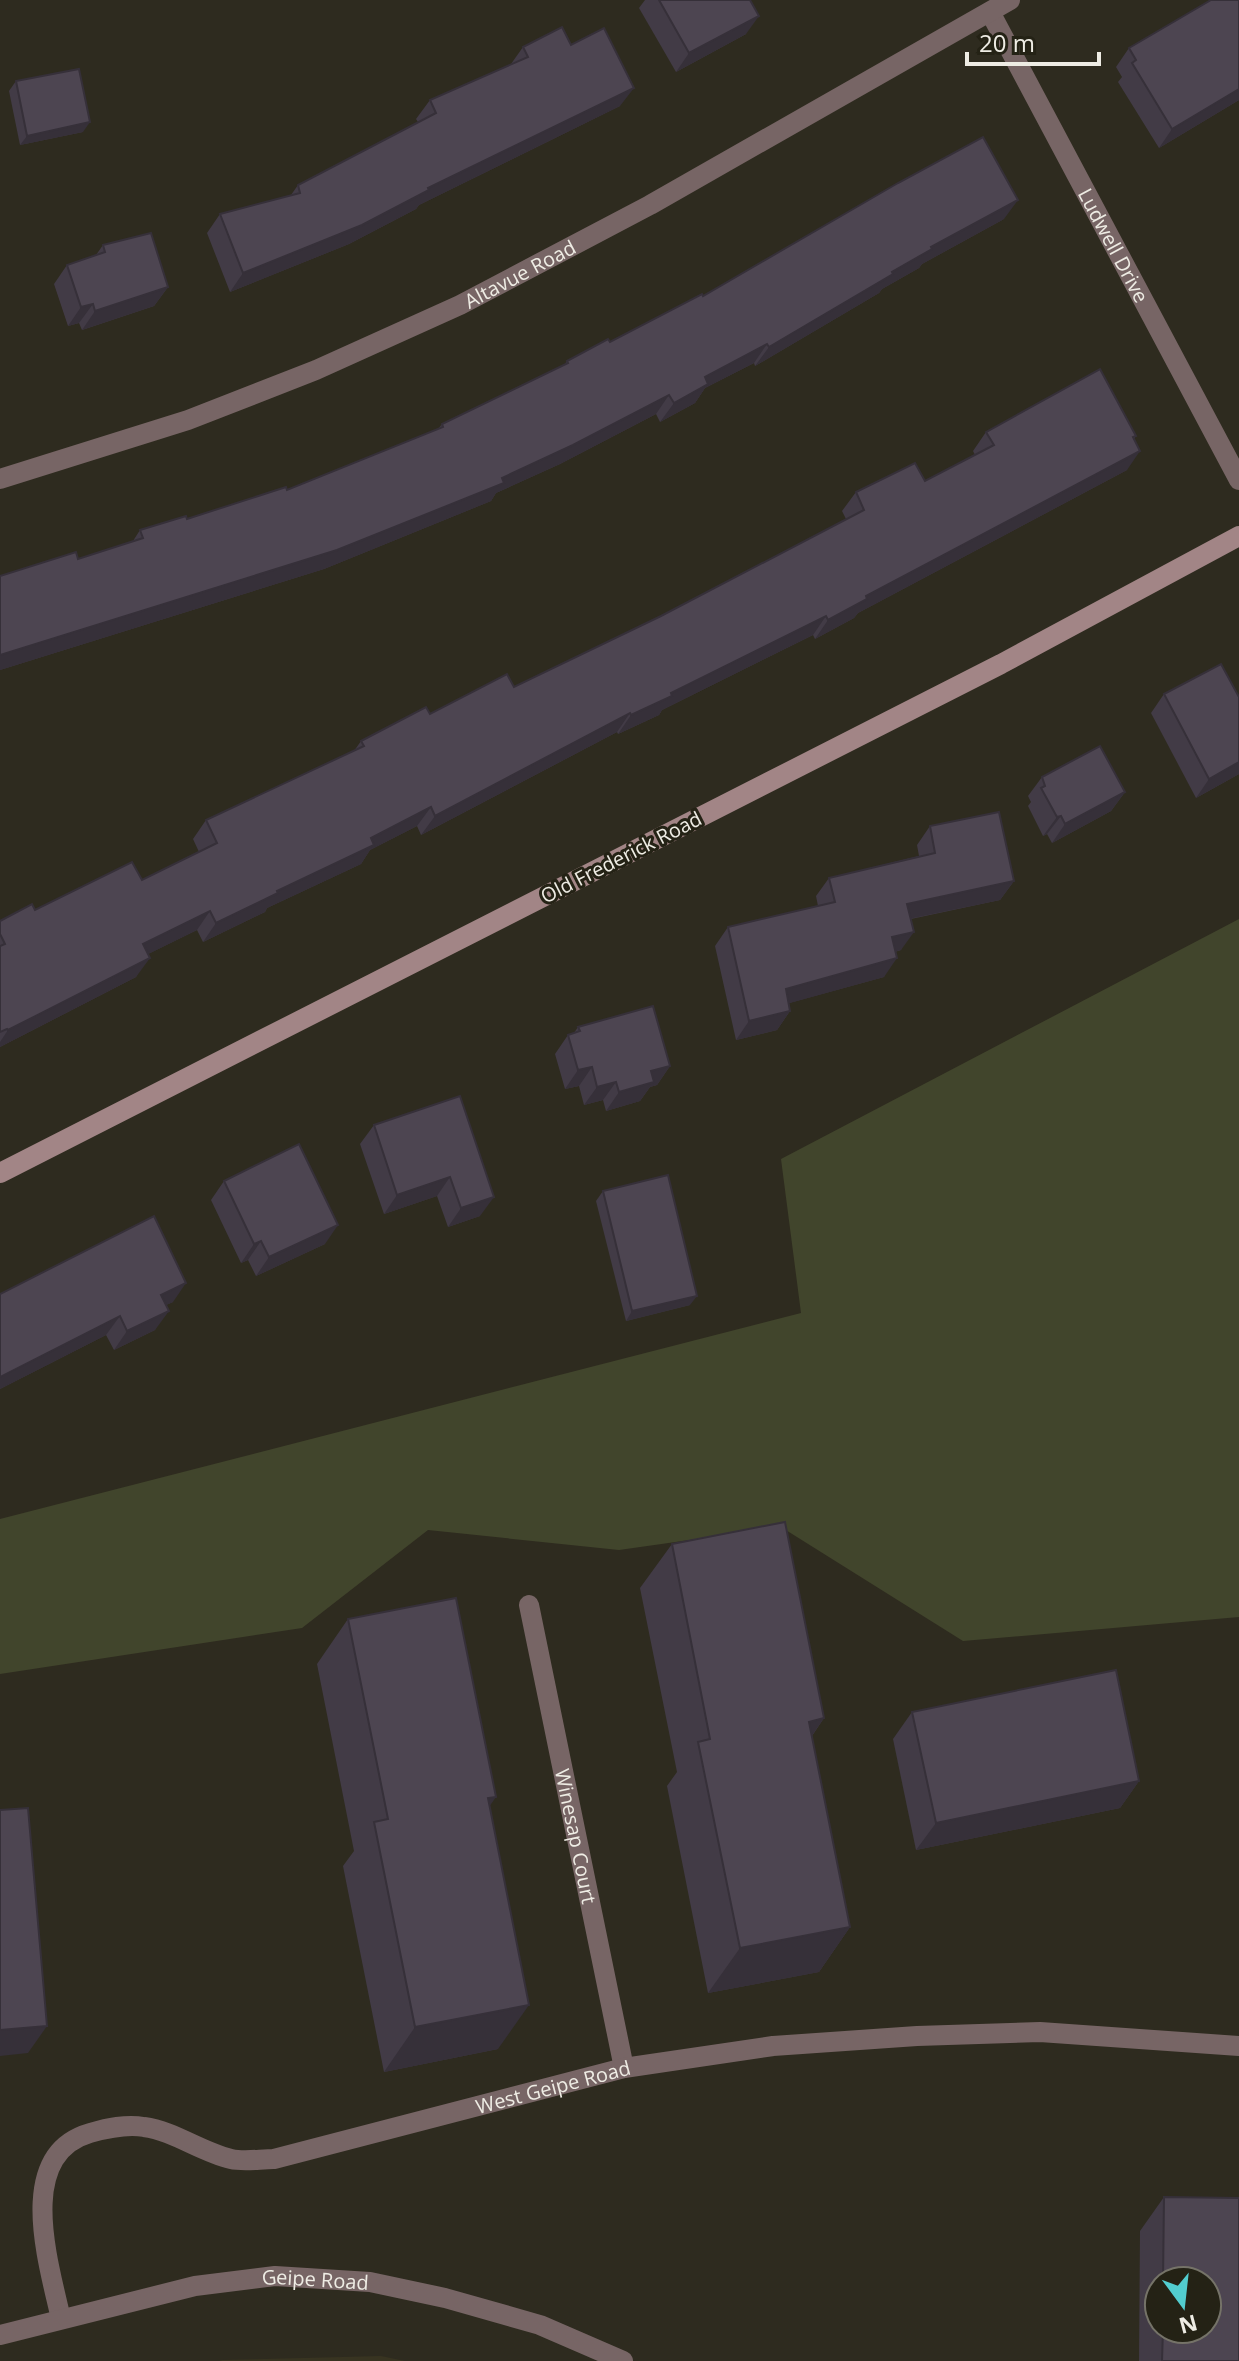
<svg xmlns="http://www.w3.org/2000/svg" width="1239" height="2361" font-family="'Open Sans',sans-serif">
	<style>
		.built { fill: #383421 }
		.green { fill: #41452c }
		.lines { fill: none; stroke-linecap: round; stroke-linejoin: round }
		.street { stroke: #776565; stroke-width: 20 }
		.secondary { stroke: #a28586; stroke-width: 20 }
		.wall { fill: #423b46; fill-rule: evenodd }
		.shaded-wall { fill: #363039 }
		.building { fill: #4d4551; stroke: #363039; stroke-width: 2 }
		.labels { text-anchor: middle; dominant-baseline: central; stroke-width: 6; stroke-linejoin: round; paint-order: stroke }
		.street-label { font-size: 20px; fill: #eeece4; stroke: #242215 }
	</style>
	<rect width="100%" height="100%" fill="#2e2b1f"/>
	<!-- built -->
	<polygon class="built" points="381,2356 405,2361 219,2361 222,2360"/>
	<!-- green -->
	<polygon class="green" points="1239,919 1239,1617 963,1641 781,1527 619,1550 428,1530 302,1628 0,1674 0,1519 801,1313 781,1159"/>
	<g class="lines">
		<!-- street -->
		<g class="street">
			<path id="s1" d="M990,12L1239,480"/>
			<path id="s2" d="M0,479L188,420L316,370L460,305L650,205L1010,0"/>
			<path id="s3" d="M529,1605L624,2068"/>
			<path id="s4" d="M61,2319C49,2264 14,2155 90,2133C108,2128 126,2124 144,2127C174,2131 201,2152 231,2159C244,2162 260,2159 274,2159L624,2068L773,2046L917,2036L1040,2032L1239,2046"/>
			<path id="s5" d="M0,2335L195,2286L275,2276L370,2282L445,2298L540,2325L623,2361"/>
		</g>
		<!-- secondary -->
		<polyline class="secondary" points="0,1173 1001,664 1239,536"/>
	</g>
	<!-- wall -->
	<g class="wall">
		<polygon points="645,0 750,0 746,34 676,72 639,8"/>
		<polygon points="1239,0 1239,100 1159,148 1118,82 1122,77 1116,67 1129,48"/>
		<polygon points="571,45 620,106 419,205 416,209 349,244 230,292 207,233 220,214 291,195 298,185 418,122 416,119 430,100 511,64 523,47"/>
		<polygon points="16,81 83,132 20,145 9,91"/>
		<polygon points="1004,219 922,264 919,268 882,289 879,293 755,366 754,363 705,388 695,403 660,422 656,414 560,464 496,493 491,501 324,569 0,670 0,576 78,559 133,541 140,530 187,519 287,490 438,429 442,424 564,365 567,361 610,342 703,296"/>
		<polygon points="103,245 168,287 154,306 82,330 79,323 68,326 54,284 67,265 96,255"/>
		<polygon points="986,432 1136,436 1134,439 1127,470 858,613 854,618 815,639 813,635 662,710 659,715 618,734 617,732 421,835 417,826 370,850 361,864 267,908 265,912 203,942 197,930 148,954 136,977 0,1047 0,921 142,880 199,852 193,839 206,820 354,751 361,741 430,714 514,687 661,616 846,519 842,511 856,492 925,481 975,455 973,451"/>
		<polygon points="1164,694 1239,697 1239,774 1196,798 1151,713"/>
		<polygon points="1042,777 1125,792 1111,811 1052,843 1047,834 1043,836 1028,806 1031,802 1028,796"/>
		<polygon points="930,826 1014,881 1000,900 911,919 901,950 895,952 884,977 789,1003 790,1011 777,1030 736,1040 715,946 728,927 818,906 816,896 829,878 919,856 917,845"/>
		<polygon points="578,1027 670,1066 657,1085 650,1087 640,1101 606,1111 603,1100 584,1105 579,1086 565,1089 555,1054 568,1035 574,1033"/>
		<polygon points="460,1096 480,1216 448,1227 437,1196 384,1214 360,1144 374,1125"/>
		<polygon points="224,1181 325,1244 256,1276 248,1260 241,1263 211,1200"/>
		<polygon points="603,1191 690,1305 626,1321 596,1201"/>
		<polygon points="0,1294 173,1302 166,1305 155,1330 114,1350 106,1335 0,1389"/>
		<polygon points="672,1544 824,1718 812,1736 850,1927 819,1972 708,1993 667,1786 677,1772 640,1588"/>
		<polygon points="348,1619 490,1806 498,2049 384,2072 343,1866 354,1851 317,1664"/>
		<polygon points="912,1712 1139,1781 1120,1808 916,1850 893,1739"/>
		<path d="M1164,2197L1239,2198V2361H1139L1140,2231ZM1159,2281H1207V2329H1159Z"/>
	</g>
	<!-- shaded-wall -->
	<g class="shaded-wall">
		<polygon points="759,16 746,34 676,72 689,53"/>
		<polygon points="634,88 620,106 419,205 416,209 349,244 230,292 243,273 428,188"/>
		<polygon points="1239,89 1239,100 1159,148 1172,129"/>
		<polygon points="90,122 83,132 20,145 27,136"/>
		<polygon points="1018,200 1004,219 922,264 919,268 882,289 879,293 755,366 769,347 892,272 931,247"/>
		<polygon points="168,287 154,306 82,330 95,311"/>
		<polygon points="93,304 79,323 68,326 81,307"/>
		<polygon points="767,344 754,363 705,388 695,403 660,422 674,403 705,377"/>
		<polygon points="669,395 656,414 560,464 496,493 491,501 324,569 0,670 0,655 502,478"/>
		<polygon points="1140,451 1127,470 858,613 854,618 815,639 828,620 866,596"/>
		<polygon points="826,616 813,635 662,710 659,715 618,734 631,715 671,693"/>
		<polygon points="630,713 617,732 421,835 435,816"/>
		<polygon points="1239,762 1239,774 1196,798 1209,779"/>
		<polygon points="1125,792 1111,811 1052,843 1065,824"/>
		<polygon points="431,807 417,826 370,850 361,864 267,908 265,912 203,942 216,923 371,838"/>
		<polygon points="1061,816 1047,834 1043,836 1057,817"/>
		<polygon points="1014,881 1000,900 894,922 907,904"/>
		<polygon points="210,911 197,930 130,963 143,944"/>
		<polygon points="914,932 901,950 878,956 892,937"/>
		<polygon points="150,958 136,977 0,1047 0,1042 8,1030"/>
		<polygon points="897,958 884,977 772,1008 786,989"/>
		<polygon points="790,1011 777,1030 736,1040 749,1021"/>
		<polygon points="670,1066 657,1085 650,1087 640,1101 606,1111 619,1092 651,1071"/>
		<polygon points="592,1067 579,1086 565,1089 578,1070"/>
		<polygon points="616,1082 603,1100 584,1105 597,1087"/>
		<polygon points="450,1177 437,1196 384,1214 397,1195"/>
		<polygon points="494,1197 480,1216 448,1227 461,1208"/>
		<polygon points="338,1225 325,1244 256,1276 269,1257"/>
		<polygon points="261,1241 248,1260 241,1263 254,1244"/>
		<polygon points="186,1283 173,1302 147,1314 161,1295"/>
		<polygon points="697,1296 690,1305 626,1321 632,1311"/>
		<polygon points="169,1311 155,1330 114,1350 127,1331"/>
		<polygon points="120,1316 106,1335 0,1389 0,1377"/>
		<polygon points="824,1718 793,1763 809,1722"/>
		<polygon points="1139,1781 1120,1808 916,1850 936,1823"/>
		<polygon points="496,1797 465,1841 488,1798"/>
		<polygon points="850,1927 819,1972 708,1993 740,1948"/>
		<polygon points="529,2005 498,2049 384,2072 415,2027"/>
		<polygon points="47,2026 28,2053 0,2056 0,2030"/>
	</g>
	<!-- building -->
	<g class="building">
		<polygon points="659,0 750,0 759,16 689,53"/>
		<polygon points="1211,0 1239,0 1239,89 1172,129 1132,63 1136,60 1129,48"/>
		<polygon points="562,27 571,45 604,28 634,88 428,188 429,190 362,225 243,273 220,214 300,193 298,185 436,113 430,100 528,57 523,47"/>
		<polygon points="79,69 90,122 27,136 16,81"/>
		<polygon points="983,137 1018,200 931,247 932,249 892,272 893,274 769,347 767,344 705,377 708,384 674,403 669,395 573,445 502,478 504,483 337,550 0,655 0,576 76,552 78,559 143,538 140,530 186,516 187,519 286,487 287,490 443,427 442,424 568,363 567,361 608,339 610,342 702,294 703,296 898,183"/>
		<polygon points="151,233 168,287 95,311 93,304 81,307 67,265 105,252 103,245"/>
		<polygon points="1100,369 1136,436 1133,437 1140,451 866,596 867,599 828,620 826,616 671,693 672,696 631,715 630,713 435,816 431,807 371,838 374,845 277,891 278,893 216,923 210,911 143,944 150,958 8,1030 7,1029 0,1032 0,946 5,944 0,934 0,921 32,904 35,910 132,862 142,880 217,843 206,820 364,746 361,741 426,707 430,714 507,674 514,687 661,616 864,510 856,492 915,463 925,481 994,445 986,432"/>
		<polygon points="1221,664 1239,697 1239,762 1209,779 1164,694"/>
		<polygon points="1100,746 1125,792 1065,824 1061,816 1057,817 1041,788 1045,786 1042,777"/>
		<polygon points="999,812 1014,881 907,904 914,932 892,937 897,958 786,989 790,1011 749,1021 728,927 835,902 829,878 935,853 930,826"/>
		<polygon points="653,1006 670,1066 651,1071 654,1082 619,1092 616,1082 597,1087 592,1067 578,1070 568,1035 580,1031 578,1027"/>
		<polygon points="460,1096 494,1197 461,1208 450,1177 397,1195 374,1125"/>
		<polygon points="299,1144 338,1225 269,1257 261,1241 254,1244 224,1181"/>
		<polygon points="668,1175 697,1296 632,1311 603,1191"/>
		<polygon points="154,1216 186,1283 161,1295 169,1311 127,1331 120,1316 0,1377 0,1294"/>
		<polygon points="785,1522 824,1718 809,1722 850,1927 740,1948 698,1742 710,1739 672,1544"/>
		<polygon points="456,1598 496,1797 488,1798 529,2005 415,2027 374,1822 388,1819 348,1619"/>
		<polygon points="1116,1670 1139,1781 936,1823 912,1712"/>
		<polygon points="28,1808 47,2026 0,2030 0,1810"/>
		<polygon points="1164,2197 1239,2198 1239,2361 1162,2361 1163,2329 1207,2329 1207,2281 1163,2281"/>
	</g>
	<g class="labels">
		<!-- street labels -->
		<g class="street-label">
			<text stroke="none"><textPath href="#s1" startOffset="264">Ludwell Drive</textPath></text>
			<text stroke="none"><textPath href="#s2" startOffset="560">Altavue Road</textPath></text>
			<text transform="translate(621 857) rotate(-27)">Old Frederick Road</text>
			<text stroke="none"><textPath href="#s3" startOffset="236">Winesap Court</textPath></text>
			<text stroke="none"><textPath href="#s4" startOffset="688">West Geipe Road</textPath></text>
			<text stroke="none"><textPath href="#s5" startOffset="322">Geipe Road</textPath></text>
		</g>
	</g>
	<!-- north arrow -->
	<g transform="translate(1183 2305) rotate(165)"><circle r="38" fill="#242215" stroke="#757368" stroke-width="2"/>
	<path d="M0-6L14 30L0 20L-14 30Z" fill="#52cdcf"/>
	<text y="-12" font-size="22" font-weight="bold" text-anchor="middle" fill="#eeece4">N</text>
	</g>
	<!-- scale -->
	<path d="M967 52v12h132v-12" fill="none" stroke="#eeece4" stroke-width="4"/>
	<text x="979" y="52" font-size="24" fill="#eeece4" stroke="#242215" stroke-width="6" paint-order="stroke">20 m</text>
</svg>
